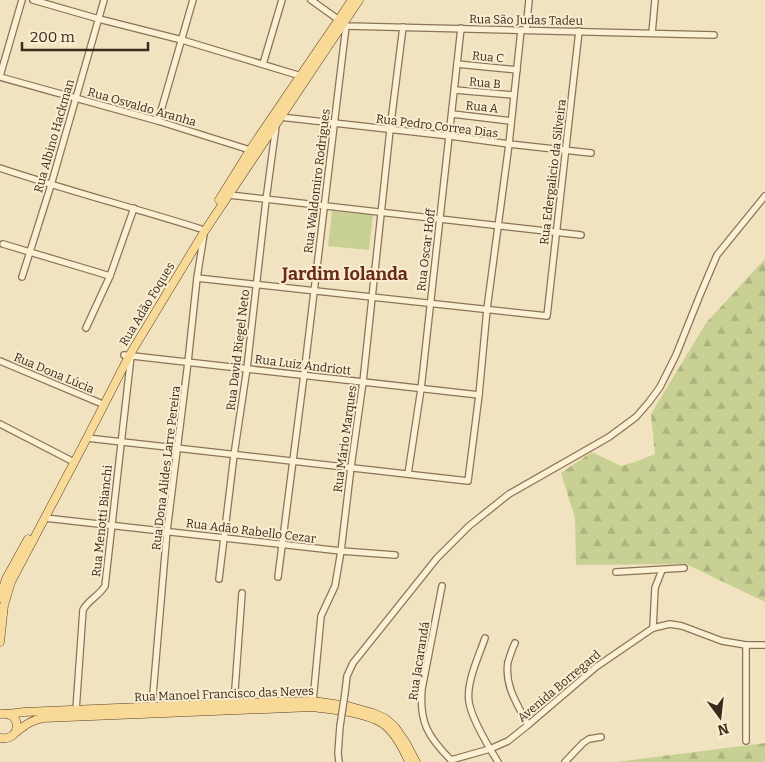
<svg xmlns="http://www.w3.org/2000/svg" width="765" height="762" font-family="Bitter,serif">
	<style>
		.forest { fill: url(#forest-firs) }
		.pitch { fill: #c9d093 }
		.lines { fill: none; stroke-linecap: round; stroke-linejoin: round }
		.minor-casing { stroke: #8c7357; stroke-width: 8 }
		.major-casing { stroke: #59412b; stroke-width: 9 }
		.minor { stroke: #fbf0d4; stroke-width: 5.5 }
		.major { stroke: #f8d995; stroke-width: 8 }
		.minor-bridge-casing { stroke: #8c7357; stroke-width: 8; stroke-linecap: butt }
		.minor-bridge { stroke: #fbf0d4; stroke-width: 5.5 }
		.labels { text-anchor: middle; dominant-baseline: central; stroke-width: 4; stroke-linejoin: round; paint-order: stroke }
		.street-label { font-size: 12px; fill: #3a2b1c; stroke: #f8edd0 }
		.district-label { font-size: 18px; font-weight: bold; fill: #6a2a18; stroke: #f8edd0 }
	</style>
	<defs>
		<pattern id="forest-firs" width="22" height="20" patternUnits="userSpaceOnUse" patternTransform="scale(1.25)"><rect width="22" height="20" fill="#c9d093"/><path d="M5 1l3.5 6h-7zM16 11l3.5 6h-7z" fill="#adb37e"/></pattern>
	</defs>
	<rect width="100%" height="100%" fill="#f1e3c0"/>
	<!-- forest -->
	<g class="forest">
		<polygon points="765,259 765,602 686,564 576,565 575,518 561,473 592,452 621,466 635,462 655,454 651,414 706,323"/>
		<polygon points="765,743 765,762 616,762"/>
	</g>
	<!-- pitch -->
	<polygon class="pitch" points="332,211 373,215 369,250 328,246"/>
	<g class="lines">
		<!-- minor casing -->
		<g class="minor-casing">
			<g id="minor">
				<polyline points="33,0 99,19 182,40 301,76"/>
				<polyline points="311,0 339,20 346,26 714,35"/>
				<polyline points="526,30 529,0"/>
				<polyline points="652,33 655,0"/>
				<polyline points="263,64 282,0"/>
				<polyline points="457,64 517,70"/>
				<polyline points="0,76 22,0"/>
				<polyline points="0,77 158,121 250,150"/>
				<polyline points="455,90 514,95"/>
				<polyline points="452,114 511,121"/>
				<polyline points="280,117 450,136 509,144 591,153"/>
				<polyline points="158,121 193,0"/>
				<path d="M0,168C66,190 134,208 201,229"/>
				<polyline points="229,195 581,235"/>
				<polyline points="3,244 110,276"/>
				<polyline points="22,277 51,185 104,0"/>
				<polyline points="197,278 547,316 579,31"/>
				<polyline points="86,328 110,276 134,208"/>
				<polyline points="124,355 479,395"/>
				<polyline points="0,361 100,403"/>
				<polyline points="0,424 70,460"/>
				<polyline points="87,438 468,481 479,395 487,309 509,144 521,30"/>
				<polyline points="408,474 421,389 461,28"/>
				<polyline points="45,518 341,551 395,555"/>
				<polyline points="616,572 684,568"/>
				<polyline points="278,577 304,375 346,26"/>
				<polyline points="219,579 234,455 247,368 266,200 276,126"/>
				<path d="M442,586L422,689C419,722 428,737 451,760"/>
				<polyline points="653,628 655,588 662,570"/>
				<path d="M485,638C479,656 466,682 469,702C472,720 488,746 498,762"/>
				<path d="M515,643C512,649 510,656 508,662C504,686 518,705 528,725"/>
				<polyline points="345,693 347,676 353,663 437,558 469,526 509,494 609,437 636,417 649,402 660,387 676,355 700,295 717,255 765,196"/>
				<polyline points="313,701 321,616 335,586 341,551 351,467 363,382 390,130 403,27"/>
				<polyline points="234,703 242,593"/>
				<polyline points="152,706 167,531 188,362 197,278 204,234"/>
				<path d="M76,710L83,610C88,600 99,596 105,586L131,356"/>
				<polyline points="746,741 746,645"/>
				<polyline points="451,760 490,749 508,741 528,725 596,667 653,628 670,624 682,626 722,641 746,645 765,645"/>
				<polyline points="339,762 338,753 340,726"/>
				<polyline points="565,762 583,743 589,739 601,737"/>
			</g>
		</g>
		<!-- major casing -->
		<g class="major-casing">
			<g id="major">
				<polyline points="219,200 250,150 352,0"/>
				<polyline points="0,598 6,579 28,539"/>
				<polyline points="0,642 4,605 11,582 87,438 129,356 204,232 359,0"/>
				<path d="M0,714C23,710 22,742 0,738"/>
				<polyline points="8,714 24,712 234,703 313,701 348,706 373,713 386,719 395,727 406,743 416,762"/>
				<path d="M15,733C24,726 31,720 43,718L312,707C334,710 363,712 382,723C395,732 403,748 409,762"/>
			</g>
		</g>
		<!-- minor -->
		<use href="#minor" class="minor"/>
		<!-- major -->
		<use href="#major" class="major"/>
		<!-- minor-bridge casing -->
		<g class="minor-bridge-casing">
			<polyline id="minor-bridge" points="340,726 345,693"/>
		</g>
		<!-- minor-bridge -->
		<use href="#minor-bridge" class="minor-bridge"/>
	</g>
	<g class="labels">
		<!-- street labels -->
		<g class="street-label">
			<text transform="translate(526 20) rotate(1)">Rua São Judas Tadeu</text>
			<text transform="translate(488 57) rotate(5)">Rua C</text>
			<text transform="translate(485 83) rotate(5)">Rua B</text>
			<text transform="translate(142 107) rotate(16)">Rua Osvaldo Aranha</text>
			<text transform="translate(482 107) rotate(6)">Rua A</text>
			<text transform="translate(437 126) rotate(7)">Rua Pedro Correa Dias</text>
			<text transform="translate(54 136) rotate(-74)">Rua Albino Hackman</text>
			<text transform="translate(553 172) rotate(-83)">Rua Edergalicio da Silveira</text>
			<text transform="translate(317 181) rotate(-83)">Rua Waldomiro Rodrigues</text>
			<text transform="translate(426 250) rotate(-83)">Rua Oscar Hoff</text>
			<text transform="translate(147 304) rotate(-59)">Rua Adão Foques</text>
			<text transform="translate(238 350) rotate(-83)">Rua David Riegel Neto</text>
			<text transform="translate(303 365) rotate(7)">Rua Luiz Andriott</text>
			<text transform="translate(54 373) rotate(23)">Rua Dona Lúcia</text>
			<text transform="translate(345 439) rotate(-82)">Rua Mário Marques</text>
			<text transform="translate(166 468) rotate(-83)">Rua Dona Alides Larre Pereira</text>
			<text transform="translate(102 521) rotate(-84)">Rua Menotti Bianchi</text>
			<text transform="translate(251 531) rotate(7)">Rua Adão Rabello Cezar</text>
			<text transform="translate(419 661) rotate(-81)">Rua Jacarandá</text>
			<text transform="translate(559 686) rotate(-40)">Avenida Borregard</text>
			<text transform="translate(224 694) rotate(-2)">Rua Manoel Francisco das Neves</text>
		</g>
		<!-- district labels -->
		<g class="district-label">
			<text x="345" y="274">Jardim Iolanda</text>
		</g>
	</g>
	<!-- north arrow -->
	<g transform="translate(720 717) rotate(165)" stroke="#f8edd0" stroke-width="4" paint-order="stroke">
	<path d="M0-4L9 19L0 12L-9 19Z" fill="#3a2b1c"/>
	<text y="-8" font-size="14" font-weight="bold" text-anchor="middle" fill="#3a2b1c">N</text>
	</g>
	<!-- scale -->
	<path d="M22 42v8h126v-8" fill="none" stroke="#3a2b1c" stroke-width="2.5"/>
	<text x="30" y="42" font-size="15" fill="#3a2b1c" stroke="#f8edd0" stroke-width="4" paint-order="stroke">200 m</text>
</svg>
